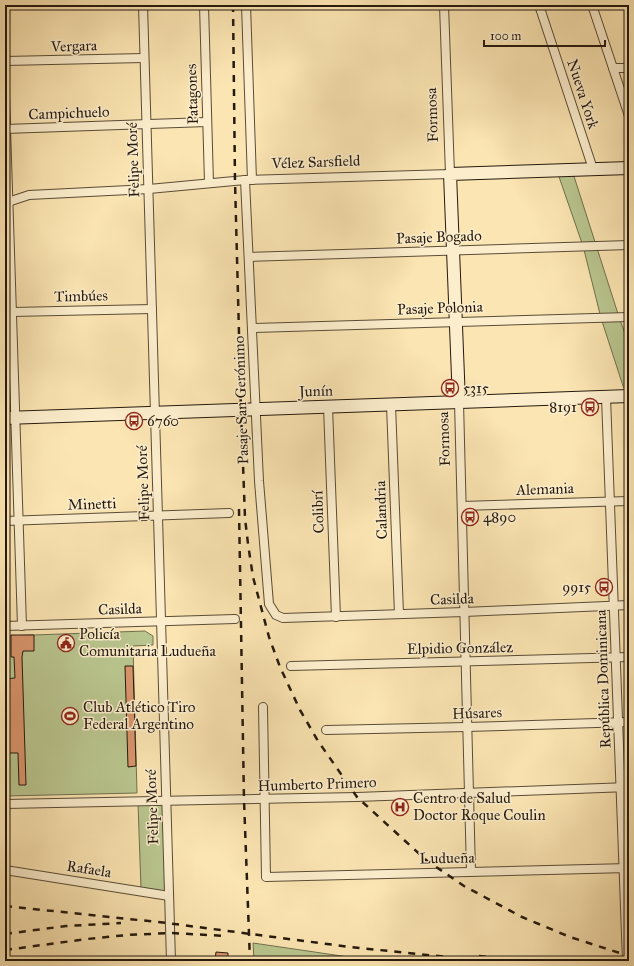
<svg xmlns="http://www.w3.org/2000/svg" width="634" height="966" font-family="'IM FELL Great Primer',serif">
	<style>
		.green { fill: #bac68f; stroke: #70704e }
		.building { fill: #d9956c; stroke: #25190e }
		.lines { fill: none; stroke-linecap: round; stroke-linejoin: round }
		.minor-casing { stroke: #5a4c37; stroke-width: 10 }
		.secondary-casing { stroke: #25190e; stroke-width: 14 }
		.minor { stroke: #fceecd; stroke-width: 8 }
		.secondary { stroke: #fceecd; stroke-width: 12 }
		.rail { stroke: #25190e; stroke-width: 2.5; stroke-dasharray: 7 7; stroke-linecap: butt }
		.labels { text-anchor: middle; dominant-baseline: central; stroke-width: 3; stroke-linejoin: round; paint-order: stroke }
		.street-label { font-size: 15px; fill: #25190e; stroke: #fceecd }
		.poi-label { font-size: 15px; fill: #25190e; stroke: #fceecd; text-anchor: start }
	</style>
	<rect width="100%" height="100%" fill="#fbe5b2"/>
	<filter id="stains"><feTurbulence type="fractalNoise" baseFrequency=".005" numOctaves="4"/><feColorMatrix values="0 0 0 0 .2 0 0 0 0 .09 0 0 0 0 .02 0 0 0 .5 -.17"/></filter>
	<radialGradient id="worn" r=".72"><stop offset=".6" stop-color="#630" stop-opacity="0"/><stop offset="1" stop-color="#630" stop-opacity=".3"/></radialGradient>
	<!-- green -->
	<g class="green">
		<polygon points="572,170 619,317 629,345 629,397 623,386 601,318 583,246 557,171"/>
		<polygon points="145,631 153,636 153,645 133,646 137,793 5,796 5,636"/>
		<polygon points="138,804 163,804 165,892 141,889"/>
		<polygon points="253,943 376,961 254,961"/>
	</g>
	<!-- building -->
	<g class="building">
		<polygon points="11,635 34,635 34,651 23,651 22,657 26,785 19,785 18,753 7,753 7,746 5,746 5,679 15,678 14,657 11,657"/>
		<polygon points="125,666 133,666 136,766 128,767"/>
		<polygon points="216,952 228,953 228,961 215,960"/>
	</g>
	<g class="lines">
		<!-- minor casing -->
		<g class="minor-casing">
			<g id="minor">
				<polyline points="143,5 171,961"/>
				<polyline points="204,5 209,183"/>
				<polyline points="246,5 252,180"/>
				<polyline points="539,5 593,169"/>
				<polyline points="592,5 629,116"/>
				<polyline points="5,61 144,58"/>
				<polyline points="613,68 629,68"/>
				<polyline points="5,97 22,626"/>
				<polyline points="5,129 207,122"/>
				<polyline points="245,180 259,481 269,604 276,615 283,618 464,612 629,605"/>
				<polyline points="5,203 29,195 149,189 245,180 450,174 444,5"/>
				<polyline points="249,257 629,245"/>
				<polyline points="12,312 152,309"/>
				<polyline points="252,328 629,317"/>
				<polyline points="606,397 627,961"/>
				<polyline points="459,402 471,872"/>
				<polyline points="391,405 399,614"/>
				<polyline points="328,407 336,617"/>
				<polyline points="462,506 629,501"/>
				<polyline points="5,521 229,513"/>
				<polyline points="5,626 235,619"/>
				<polyline points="291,666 629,657"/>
				<polyline points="263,707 266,877 629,868"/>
				<polyline points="326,730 467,727 629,722"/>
				<polyline points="5,804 357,797 629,787"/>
				<polyline points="5,870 169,896"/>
			</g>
		</g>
		<!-- secondary casing -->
		<g class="secondary-casing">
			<g id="secondary">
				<polyline points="459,402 450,174 629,168"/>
				<polyline points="5,418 629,396"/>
			</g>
		</g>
		<!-- minor -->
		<use href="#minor" class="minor"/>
		<!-- secondary -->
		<use href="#secondary" class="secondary"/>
		<!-- rail -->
		<g class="rail">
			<polyline points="233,5 235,181 241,410 245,518 248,544 253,577 269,637 280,667 300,710 318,741 357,797 426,860 464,886 522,917 570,937 629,956"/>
			<polyline points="239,509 244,800 250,961"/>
			<polyline points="5,906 167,923 350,947 486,961"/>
			<polyline points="5,934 66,926 121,923"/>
			<polyline points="5,950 87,939 127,935 170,933 226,936"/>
			<polyline points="479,956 529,961"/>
		</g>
	</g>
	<!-- icons -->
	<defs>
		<g id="bus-ring" transform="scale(0.9)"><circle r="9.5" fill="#fceecd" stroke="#8f2418" stroke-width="1.5"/><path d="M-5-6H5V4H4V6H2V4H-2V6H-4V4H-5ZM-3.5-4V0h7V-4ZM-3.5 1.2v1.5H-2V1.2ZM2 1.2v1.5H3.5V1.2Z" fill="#8f2418"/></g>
		<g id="civic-ring" transform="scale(0.9)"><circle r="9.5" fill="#fceecd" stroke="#8f2418" stroke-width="1.5"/><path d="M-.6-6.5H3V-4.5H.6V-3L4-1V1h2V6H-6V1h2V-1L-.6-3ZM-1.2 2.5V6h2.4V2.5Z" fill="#8f2418"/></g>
		<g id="stadium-ring" transform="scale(0.9)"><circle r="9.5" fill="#fceecd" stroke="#8f2418" stroke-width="1.5"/><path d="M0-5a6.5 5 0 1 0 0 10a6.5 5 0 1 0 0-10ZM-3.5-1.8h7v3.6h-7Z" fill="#8f2418"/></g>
		<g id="hospital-ring" transform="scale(0.9)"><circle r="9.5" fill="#fceecd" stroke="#8f2418" stroke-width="1.5"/><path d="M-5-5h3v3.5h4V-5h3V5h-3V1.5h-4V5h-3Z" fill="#8f2418"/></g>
	</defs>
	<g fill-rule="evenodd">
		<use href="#bus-ring" x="450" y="388"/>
		<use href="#bus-ring" x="590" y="407"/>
		<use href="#bus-ring" x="134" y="421"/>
		<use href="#bus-ring" x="470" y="517"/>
		<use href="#bus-ring" x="604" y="587"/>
		<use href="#civic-ring" x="66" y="643"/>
		<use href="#stadium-ring" x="70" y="716"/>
		<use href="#hospital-ring" x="400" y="807"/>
	</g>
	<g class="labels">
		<!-- street labels -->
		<g class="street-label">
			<text transform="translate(74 46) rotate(-2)">Vergara</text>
			<text transform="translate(192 94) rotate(-92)">Patagones</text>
			<text transform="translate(583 94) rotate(72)">Nueva York</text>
			<text transform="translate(69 113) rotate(-2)">Campichuelo</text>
			<text transform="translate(432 115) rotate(-92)">Formosa</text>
			<text transform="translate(133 160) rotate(-92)">Felipe Moré</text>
			<text transform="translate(316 162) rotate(-2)">Vélez Sarsfield</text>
			<text transform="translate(439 237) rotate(-2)">Pasaje Bogado</text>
			<text transform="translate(81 296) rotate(-1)">Timbúes</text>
			<text transform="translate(440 308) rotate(-2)">Pasaje Polonia</text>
			<text transform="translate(316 391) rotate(-2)">Junín</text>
			<text transform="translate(241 400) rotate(-92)">Pasaje San Gerónimo</text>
			<text transform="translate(444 439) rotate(-92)">Formosa</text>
			<text transform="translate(143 483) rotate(-92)">Felipe Moré</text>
			<text transform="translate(545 489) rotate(-2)">Alemania</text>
			<text transform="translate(92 504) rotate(-2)">Minetti</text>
			<text transform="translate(381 510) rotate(-92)">Calandria</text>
			<text transform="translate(318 512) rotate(-92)">Colibrí</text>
			<text transform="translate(452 599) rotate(-2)">Casilda</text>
			<text transform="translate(120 609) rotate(-2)">Casilda</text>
			<text transform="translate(460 648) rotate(-1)">Elpidio González</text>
			<text transform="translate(603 679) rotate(-92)">República Dominicana</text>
			<text transform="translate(477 713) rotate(-2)">Húsares</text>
			<text transform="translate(317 784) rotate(-2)">Humberto Primero</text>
			<text transform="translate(152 807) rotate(-92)">Felipe Moré</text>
			<text transform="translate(447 858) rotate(-1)">Ludueña</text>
			<text transform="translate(89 869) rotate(9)">Rafaela</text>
		</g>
		<!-- poi labels -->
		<g class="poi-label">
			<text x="463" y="388">5315</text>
			<text x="577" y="407" text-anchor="end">8191</text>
			<text x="147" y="421">6760</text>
			<text x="483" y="517">4890</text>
			<text x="591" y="587" text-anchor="end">9915</text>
			<text x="79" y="634">Policía<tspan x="79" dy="17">Comunitaria Ludueña</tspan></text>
			<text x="83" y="707">Club Atlético Tiro<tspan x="83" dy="17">Federal Argentino</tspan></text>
			<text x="413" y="798">Centro de Salud<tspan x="413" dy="17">Doctor Roque Coulin</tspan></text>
		</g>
	</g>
	<!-- margin -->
	<rect width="634" height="966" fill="none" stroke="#fbe5b2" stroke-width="20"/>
	<rect x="6" y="6" width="622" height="954" fill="none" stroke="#25190e" stroke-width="2"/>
	<rect x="10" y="10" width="614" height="946" fill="none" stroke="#25190e"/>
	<!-- scale -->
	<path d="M484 40v6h121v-6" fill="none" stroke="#25190e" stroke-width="2"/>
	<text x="490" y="40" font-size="12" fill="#25190e" stroke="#fceecd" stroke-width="3" paint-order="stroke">100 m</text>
	<rect width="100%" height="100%" filter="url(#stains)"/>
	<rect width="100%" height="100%" fill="url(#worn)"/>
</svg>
